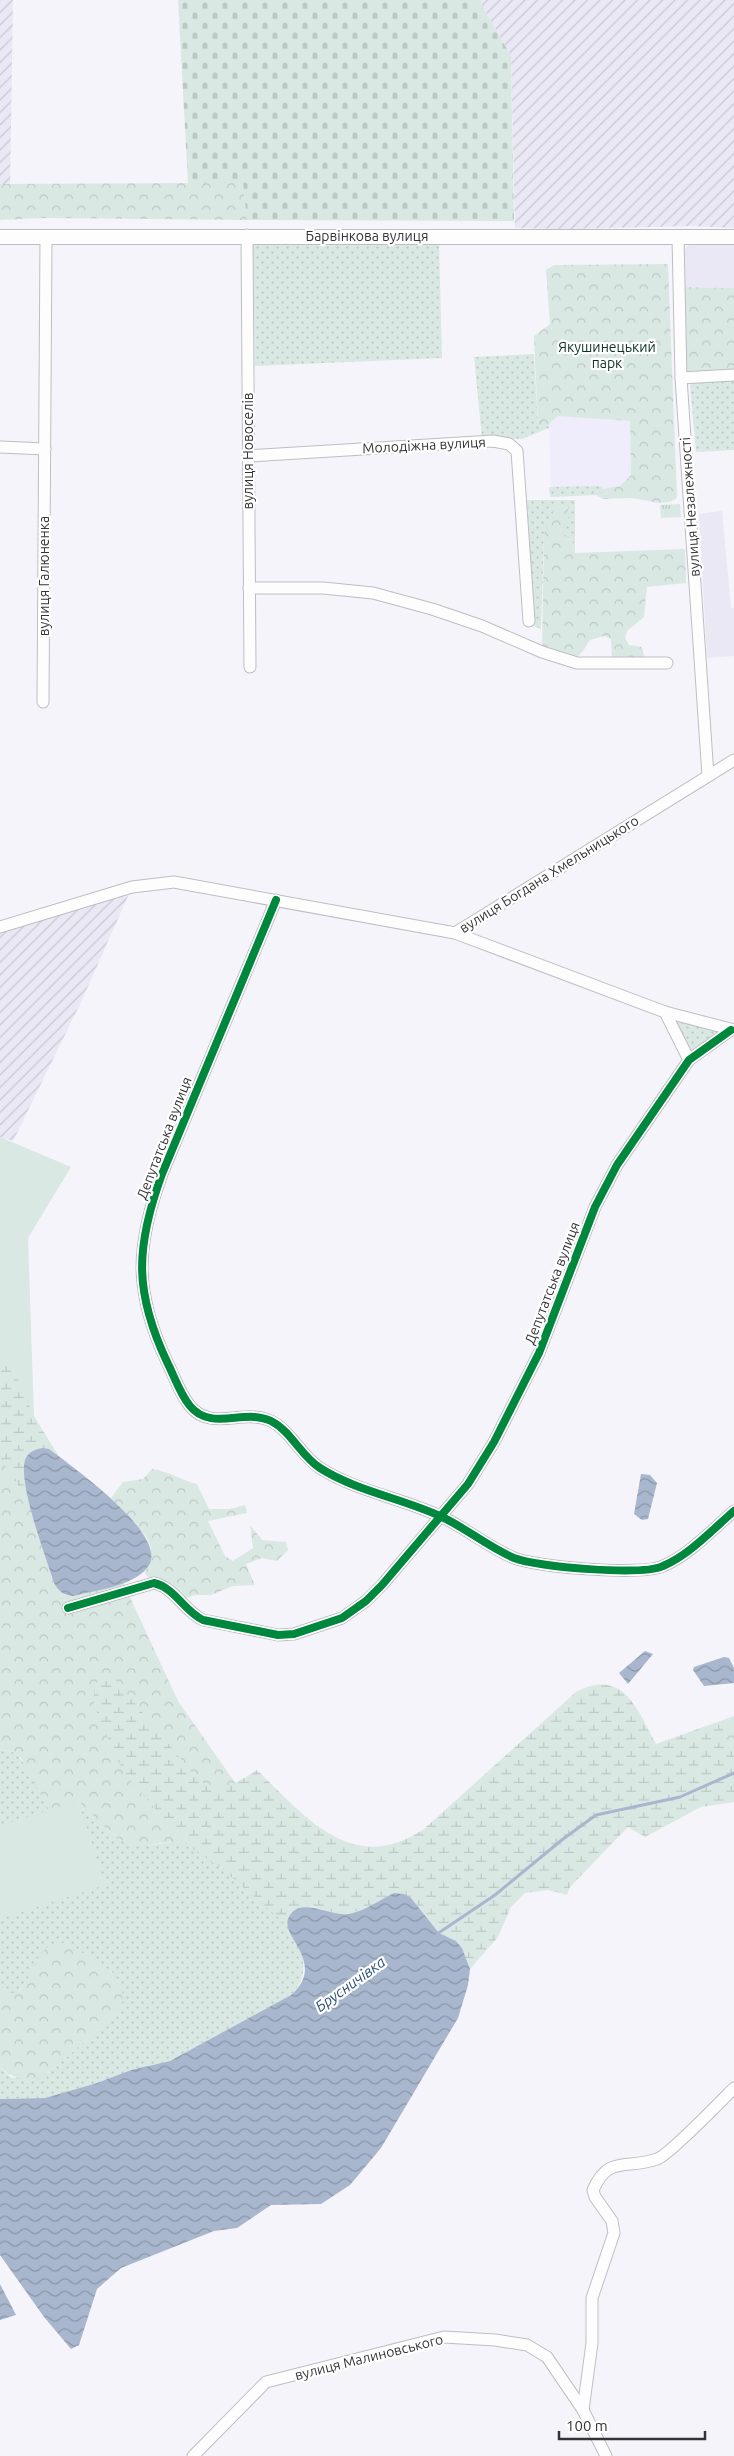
<svg xmlns="http://www.w3.org/2000/svg" width="734" height="2456" font-family="Ubuntu,sans-serif">
	<style>
		.built { fill: #e9e8f4 }
		.industrial { fill: url(#industrial-furrows) }
		.medical { fill: #efecfb }
		.grass { fill: url(#grass-dots) }
		.forest { fill: url(#forest-crowns) }
		.wetland { fill: url(#wetland-marsh) }
		.cemetery { fill: url(#cemetery-stones) }
		.park { fill: url(#park-tufts) }
		.garden { fill: #dae8e3 }
		.water { fill: url(#water-waves) }
		.lines { fill: none; stroke-linecap: round; stroke-linejoin: round }
		.stream { stroke: #a8b7cd; stroke-width: 3 }
		.minor-casing { stroke: #bebec2; stroke-width: 13 }
		.tertiary-casing { stroke: #bebec2; stroke-width: 16 }
		.minor { stroke: #fefdfe; stroke-width: 11 }
		.tertiary { stroke: #fefdfe; stroke-width: 14 }
		.cycleway-casing { stroke: #fff; stroke-width: 11 }
		.cycleway { stroke: #00873e; stroke-width: 8 }
		.labels { text-anchor: middle; dominant-baseline: central; stroke-width: 4.5; stroke-linejoin: round; paint-order: stroke }
		.street-label { font-size: 14px; fill: #343437; stroke: #fff }
		.park-label { font-size: 14px; fill: #0e3124; stroke: #fff }
		.water-label { font-size: 15px; font-style: italic; fill: #30507a; stroke: #fff }
	</style>
	<defs>
		<pattern id="industrial-furrows" width="10" height="10" patternUnits="userSpaceOnUse" patternTransform="scale(1.25)"><rect width="10" height="10" fill="#e9e8f4"/><path d="M-1 1l2-2M0 10L10 0M9 11l2-2" fill="none" stroke="#c8c8d2"/></pattern>
		<pattern id="grass-dots" width="8" height="8" patternUnits="userSpaceOnUse" patternTransform="scale(1.25)"><rect width="8" height="8" fill="#dae8e3"/><path d="M2 2h.1M6 6h.1" fill="none" stroke="#bcc8c3" stroke-width="1.8" stroke-linecap="round"/></pattern>
		<pattern id="forest-crowns" width="20" height="18" patternUnits="userSpaceOnUse" patternTransform="scale(1.25)"><rect width="20" height="18" fill="#dae8e3"/><path d="M2 6a3 3 0 1 1 6 0M12 15a3 3 0 1 1 6 0" fill="none" stroke="#bcc8c3"/></pattern>
		<pattern id="wetland-marsh" width="20" height="14" patternUnits="userSpaceOnUse" patternTransform="scale(1.25)"><rect width="20" height="14" fill="#dae8e3"/><path d="M1 5h8M5 5V1M11 12h8M15 12V8" fill="none" stroke="#bcc8c3"/></pattern>
		<pattern id="cemetery-stones" width="16" height="16" patternUnits="userSpaceOnUse" patternTransform="scale(1.25)"><rect width="16" height="16" fill="#dae8e3"/><path d="M2 7V4a2 2 0 0 1 4 0v3zM10 15v-3a2 2 0 0 1 4 0v3z" fill="#bcc8c3"/></pattern>
		<pattern id="park-tufts" width="24" height="20" patternUnits="userSpaceOnUse" patternTransform="scale(1.25)"><rect width="24" height="20" fill="#dae8e3"/><path d="M3 7l-1-3M5 7V3M7 7l1-3M15 17l-1-3M17 17v-4M19 17l1-3" fill="none" stroke="#bcc8c3"/></pattern>
		<pattern id="water-waves" width="16" height="10" patternUnits="userSpaceOnUse" patternTransform="scale(1.25)"><rect width="16" height="10" fill="#a8b7cd"/><path d="M0 5q4-4 8 0t8 0" fill="none" stroke="#8a96a7"/></pattern>
	</defs>
	<rect width="100%" height="100%" fill="#f5f4fa"/>
	<!-- built -->
	<g class="built">
		<polygon points="734,241 734,288 684,287 683,251 688,246 697,242"/>
		<polygon points="722,511 731,608 734,608 734,656 707,658 699,514"/>
	</g>
	<!-- industrial -->
	<g class="industrial">
		<polygon points="0,0 13,0 10,184 0,184"/>
		<polygon points="481,0 734,0 734,228 693,226 570,229 515,228 511,56 482,6"/>
		<polygon points="132,887 82,1000 13,1141 0,1137 0,927"/>
	</g>
	<!-- medical -->
	<polygon class="medical" points="558,416 630,421 631,475 620,486 602,489 551,490 549,424"/>
	<!-- grass -->
	<g class="grass">
		<polygon points="439,243 442,358 255,366 253,246 256,244"/>
		<polygon points="534,354 538,427 549,424 549,428 522,439 482,438 474,357"/>
		<polygon points="734,380 734,450 696,452 690,385 695,381"/>
		<polygon points="602,486 603,499 596,495 550,497 549,487"/>
		<polygon points="527,500 575,500 575,553 572,542 562,531 544,534 541,629 534,626"/>
		<polygon points="665,1012 731,1030 689,1060"/>
		<path d="M0,1750L13,1752C19,1756 22,1761 26,1766C41,1780 63,1788 80,1802C94,1814 108,1833 125,1842C146,1853 167,1836 188,1846C209,1856 228,1874 246,1889C259,1901 274,1911 286,1924C304,1943 312,1976 291,1995L170,2061L131,2070L97,2083L45,2098L0,2099V2068L12,2078L47,2074L117,2013L113,1973L66,1944L58,1942L17,1993H8L2,1988L0,1982Z"/>
	</g>
	<!-- forest -->
	<g class="forest">
		<polygon points="188,183 243,183 247,220 43,218 0,220 0,184"/>
		<path d="M668,264L677,498C664,508 645,499 631,498C622,498 612,499 603,499L602,489L620,486L631,475L630,421L558,416L549,424L538,427L534,336L550,324L546,270L554,265Z"/>
		<polygon points="684,287 734,288 734,372 688,375 686,370"/>
		<polygon points="556,505 568,506 568,523 562,531 572,542 575,553 685,549 686,583 647,587 644,617 627,631 625,638 629,645 642,647 645,659 612,659 611,639 604,636 590,640 583,651 576,658 542,648 544,534"/>
		<path d="M0,1360L23,1385L34,1416L59,1457L49,1449L27,1493L58,1590L65,1595L73,1596L123,1582L178,1701L236,1784L251,1813L221,1868C203,1856 185,1839 162,1843C151,1844 142,1849 132,1845C114,1839 93,1814 78,1801L49,1810L21,1758L13,1752L0,1750Z"/>
		<path d="M152,1469C168,1471 181,1480 197,1484L209,1509H230L245,1505L247,1513L208,1521L225,1556L233,1561L253,1548L250,1525L262,1540L286,1542L288,1550L277,1561L262,1558L246,1564L255,1585L233,1586L211,1595H195L183,1599L155,1579L148,1577L144,1572L149,1566L151,1548L147,1538L111,1498L123,1482L143,1479Z"/>
		<polygon points="734,1716 734,1756 720,1721"/>
		<path d="M58,1942L66,1944C92,1958 139,1978 117,2013L47,2074C29,2084 16,2080 0,2068V1982L3,1988L8,1993H17C34,1978 34,1948 58,1942Z"/>
	</g>
	<!-- wetland -->
	<g class="wetland">
		<path d="M0,1360C22,1372 24,1396 34,1416C41,1430 50,1443 59,1457L49,1453L24,1473L27,1493L39,1535L13,1473L0,1461Z"/>
		<path d="M108,1677L115,1679L199,1781C221,1794 238,1782 257,1770C306,1817 352,1877 424,1829L576,1692C624,1667 637,1710 656,1744L720,1721L734,1756V1802L701,1807L645,1837L628,1827L570,1887L567,1895L548,1890L525,1893L511,1907L498,1937L470,1969L462,1948L456,1941L439,1933L411,1898H384L364,1909L347,1914H338L311,1906L289,1917L287,1925L221,1868L188,1846L123,1772L94,1706V1687L98,1681Z"/>
	</g>
	<!-- cemetery -->
	<polygon class="cemetery" points="178,0 481,0 482,6 511,56 514,221 247,220 243,183 188,183"/>
	<!-- park -->
	<polygon class="park" points="680,504 681,517 661,518 660,505"/>
	<!-- garden -->
	<g class="garden">
		<path d="M0,1137L71,1167L28,1238L34,1416C26,1395 20,1372 0,1360Z"/>
		<polygon points="78,1801 105,1885 0,1919 0,1826"/>
	</g>
	<!-- water -->
	<g class="water">
		<path d="M43,1448L49,1449C70,1465 174,1538 147,1568C131,1587 96,1590 73,1596C63,1595 59,1592 54,1583C46,1557 18,1484 25,1460C28,1452 35,1449 43,1448Z"/>
		<polygon points="641,1474 650,1475 657,1483 648,1519 642,1520 634,1514"/>
		<polygon points="645,1651 653,1654 628,1684 619,1673"/>
		<polygon points="724,1657 729,1658 734,1668 734,1683 704,1686 693,1670 694,1667"/>
		<path d="M394,1893L404,1894L411,1898L439,1933L456,1941L462,1948L470,1969L468,1985L458,2018L381,2148L350,2185L321,2204L271,2205L237,2228L214,2231L121,2268L97,2289L79,2345L71,2349L44,2317L0,2255V2099L45,2098L97,2083L131,2070L170,2061L291,1995C327,1963 281,1937 288,1919C298,1894 331,1917 348,1914C365,1911 379,1900 394,1893Z"/>
		<polygon points="0,2284 16,2315 0,2320"/>
	</g>
	<g class="lines">
		<!-- stream -->
		<polyline class="stream" points="437,1934 495,1895 563,1839 596,1815 680,1797 734,1773"/>
		<!-- minor casing -->
		<g class="minor-casing">
			<g id="minor">
				<polyline points="247,235 250,667"/>
				<polyline points="678,237 681,378 708,776"/>
				<polyline points="681,378 734,375"/>
				<polyline points="0,447 45,449"/>
				<polyline points="248,456 493,441 509,444 517,451 529,621"/>
				<polyline points="249,588 323,588 373,593 432,609 482,626 542,652 577,663 667,663"/>
				<polyline points="43,702 46,237"/>
				<path d="M276,900L162,1174C135,1248 134,1293 168,1364C175,1378 180,1394 190,1406C211,1432 245,1408 271,1421C291,1431 301,1456 320,1468C356,1491 401,1498 440,1516C466,1528 488,1547 514,1558C537,1567 642,1576 663,1566C689,1555 712,1530 734,1511"/>
				<polyline points="0,927 132,887 174,882 455,933 734,760"/>
				<polyline points="455,933 665,1012 734,1030"/>
				<polyline points="665,1012 689,1060"/>
				<path d="M68,1608L154,1583C175,1588 184,1611 203,1620L278,1635L294,1634L342,1618L366,1601L382,1585L468,1484L494,1442L539,1353L595,1207L617,1165L689,1060L731,1030"/>
				<path d="M583,2410L592,2343V2298L614,2233L612,2221L595,2197L593,2190C609,2154 627,2170 657,2159C669,2155 722,2100 734,2088"/>
				<polyline points="193,2456 266,2382 444,2337 495,2340 527,2345 547,2357 583,2410 606,2456"/>
			</g>
		</g>
		<!-- tertiary casing -->
		<g class="tertiary-casing">
			<polyline id="tertiary" points="0,237 734,237"/>
		</g>
		<!-- minor -->
		<use href="#minor" class="minor"/>
		<!-- tertiary -->
		<use href="#tertiary" class="tertiary"/>
		<!-- cycleway casing -->
		<g class="cycleway-casing">
			<g id="cycleway">
				<path d="M276,900L162,1174C135,1248 134,1293 168,1364C175,1378 180,1394 190,1406C211,1432 245,1408 271,1421C291,1431 301,1456 320,1468C356,1491 401,1498 440,1516C466,1528 488,1547 514,1558C537,1567 642,1576 663,1566C689,1555 712,1530 734,1511"/>
				<path d="M68,1608L154,1583C175,1588 184,1611 203,1620L278,1635L294,1634L342,1618L366,1601L382,1585L468,1484L494,1442L539,1353L595,1207L617,1165L689,1060L731,1030"/>
			</g>
		</g>
		<!-- cycleway -->
		<use href="#cycleway" class="cycleway"/>
	</g>
	<g class="labels">
		<!-- street labels -->
		<g class="street-label">
			<text x="367" y="236">Барвінкова вулиця</text>
			<text transform="translate(424 445) rotate(-3)">Молодіжна вулиця</text>
			<text transform="translate(248 451) rotate(-90)">вулиця Новоселів</text>
			<text transform="translate(690 507) rotate(-94)">вулиця Незалежності</text>
			<text transform="translate(44 576) rotate(-90)">вулиця Галюненка</text>
			<text transform="translate(549 874) rotate(-32)">вулиця Богдана Хмельницького</text>
			<text transform="translate(164 1138) rotate(-69)">Депутатська вулиця</text>
			<text transform="translate(552 1283) rotate(-69)">Депутатська вулиця</text>
			<text transform="translate(369 2357) rotate(-14)">вулиця Малиновського</text>
		</g>
		<!-- park labels -->
		<g class="park-label">
			<text x="607" y="347">Якушинецький<tspan x="607" dy="16">парк</tspan></text>
		</g>
		<!-- water labels -->
		<g class="water-label">
			<text transform="translate(350 1984) rotate(-36)">Брусничівка</text>
		</g>
	</g>
	<!-- scale -->
	<path d="M559 2431v8h146v-8" fill="none" stroke="#343437" stroke-width="2.5"/>
	<text x="566" y="2431" font-size="15" fill="#343437" stroke="#ffffff" stroke-width="4" paint-order="stroke">100 m</text>
</svg>
